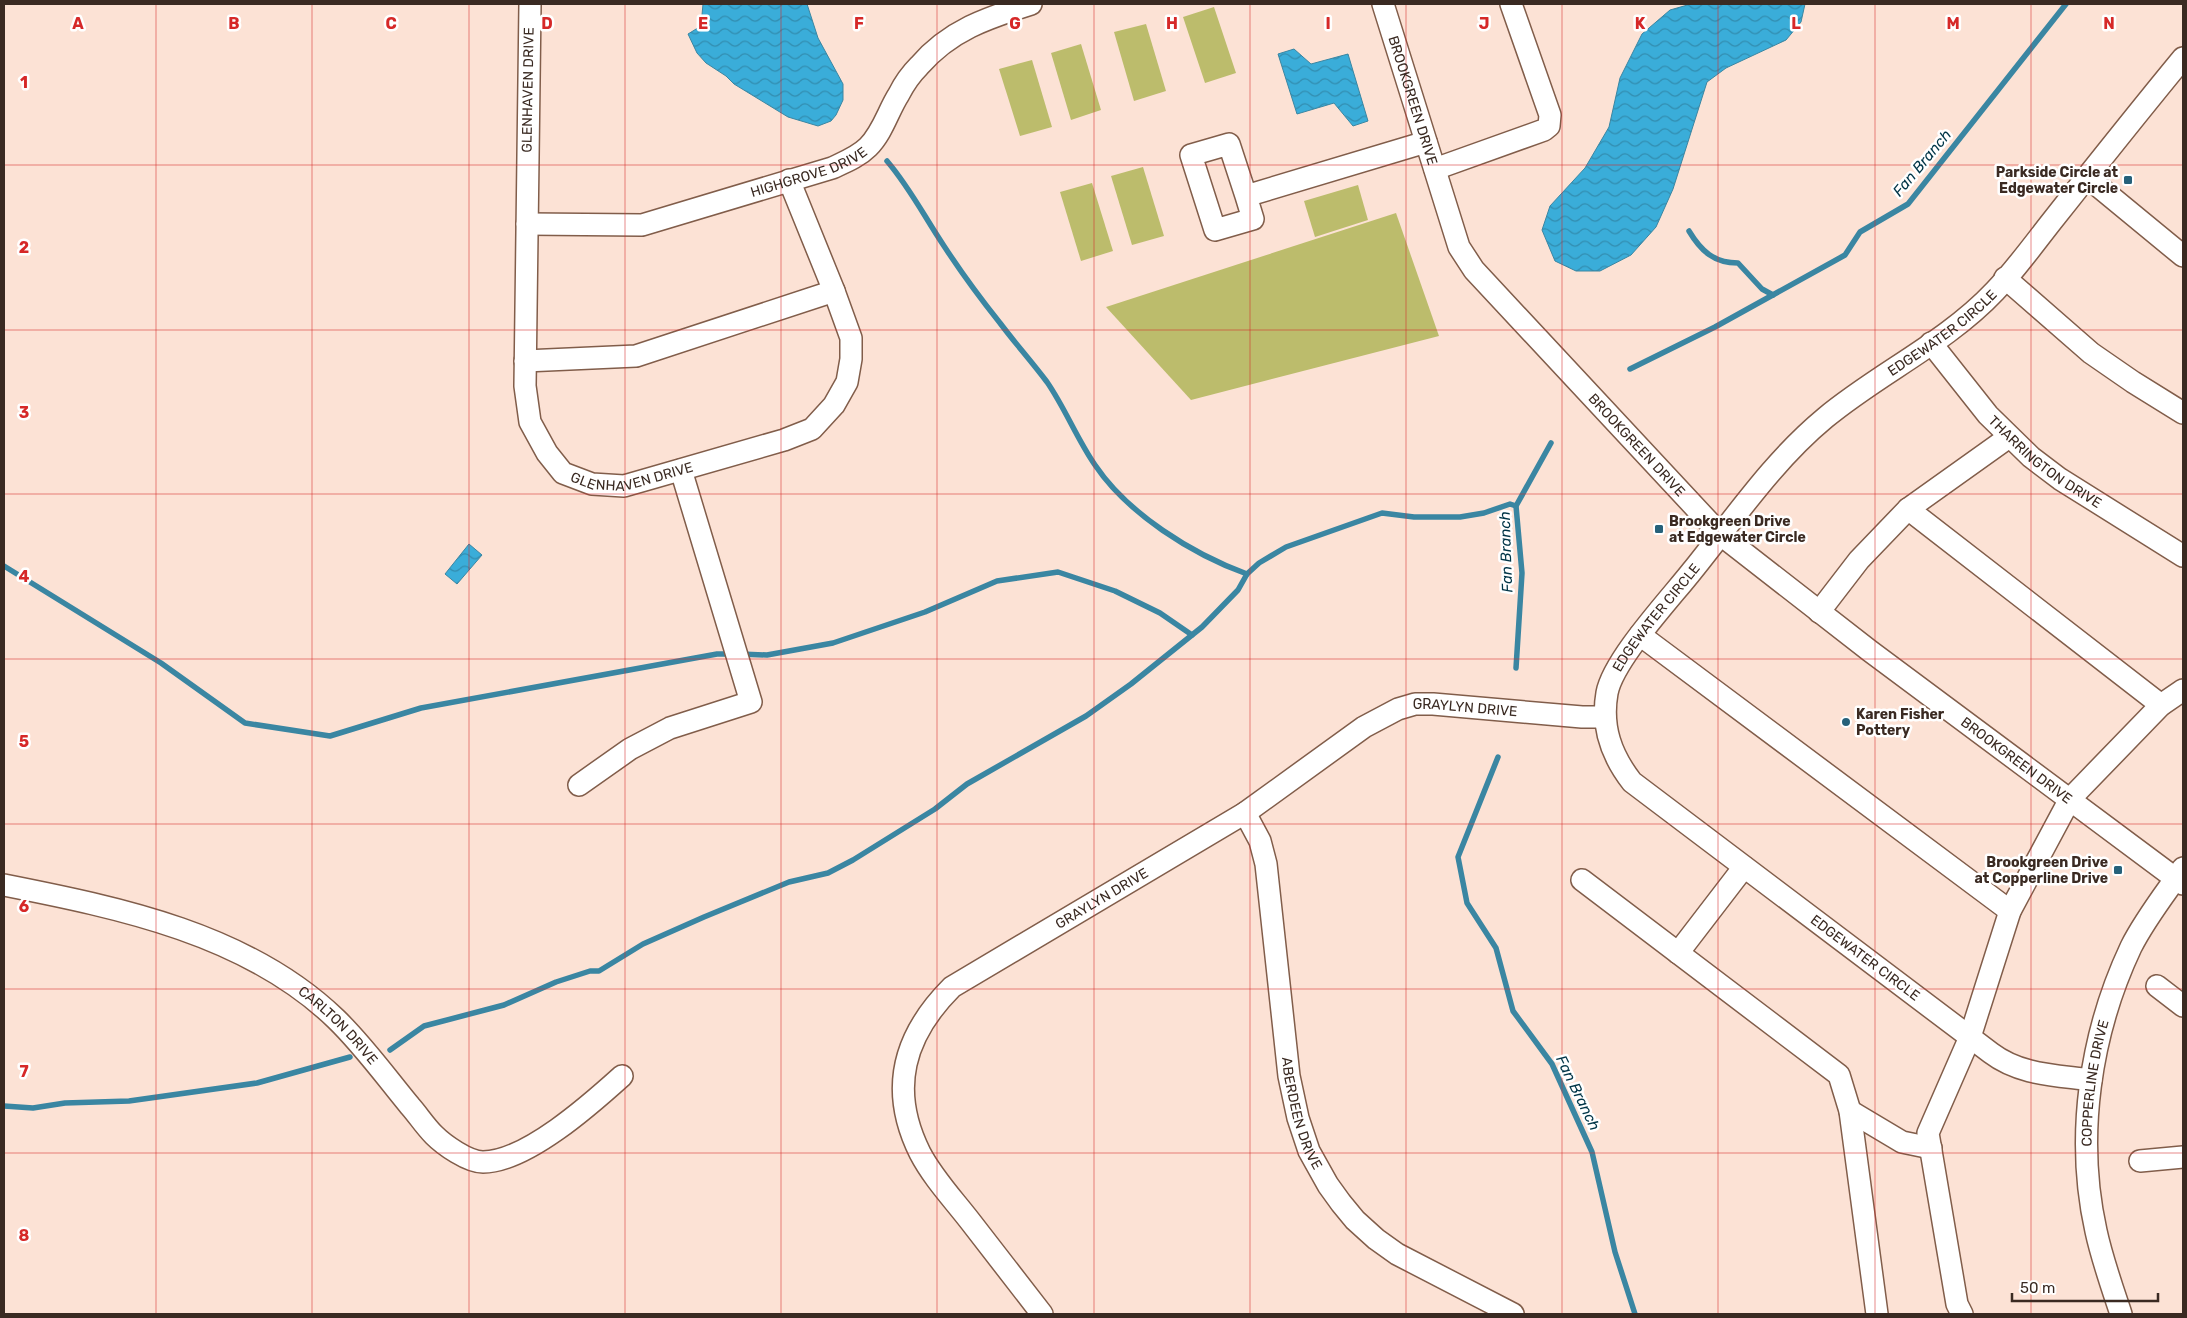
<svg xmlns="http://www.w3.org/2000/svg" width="2187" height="1318" font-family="Rubik,sans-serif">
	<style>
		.green { fill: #bcbc6c }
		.water { fill: url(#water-waves); stroke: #3a86a2 }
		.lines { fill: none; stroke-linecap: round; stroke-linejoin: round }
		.stream { stroke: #3a86a2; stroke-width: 5.5 }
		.minor-casing { stroke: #815d4a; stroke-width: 24 }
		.minor { stroke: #fff; stroke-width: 21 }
		.grid { fill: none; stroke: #d62828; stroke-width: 1; stroke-opacity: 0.55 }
		.poi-dot { fill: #26617a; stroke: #fff; stroke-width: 2 }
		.labels { text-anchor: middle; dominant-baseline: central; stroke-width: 5; stroke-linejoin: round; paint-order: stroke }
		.street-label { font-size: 14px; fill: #3a2a22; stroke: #fff }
		.poi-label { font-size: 14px; font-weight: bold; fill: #3a2a22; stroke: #fff; text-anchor: end }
		.water-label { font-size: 15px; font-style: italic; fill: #013547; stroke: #fff }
		.grid-label { font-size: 16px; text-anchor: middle; font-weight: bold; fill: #d62828; stroke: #fff; stroke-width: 5; stroke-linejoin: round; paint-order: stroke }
	</style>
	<defs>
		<pattern id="water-waves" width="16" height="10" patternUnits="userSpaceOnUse" patternTransform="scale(1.25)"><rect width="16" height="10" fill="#3aadd9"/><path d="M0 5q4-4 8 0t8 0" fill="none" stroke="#328db0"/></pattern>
	</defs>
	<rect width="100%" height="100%" fill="#fce2d5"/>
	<!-- green -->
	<g class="green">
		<polygon points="1214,7 1236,73 1205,83 1183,17"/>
		<polygon points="1146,24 1166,91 1134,101 1114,32"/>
		<polygon points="1081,44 1101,110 1071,120 1051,53"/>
		<polygon points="1032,60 1052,127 1020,136 999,69"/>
		<polygon points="1143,167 1164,236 1132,245 1111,176"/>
		<polygon points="1092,183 1113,251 1081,261 1060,192"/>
		<polygon points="1358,185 1368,220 1315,237 1304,201"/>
		<polygon points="1396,213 1439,336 1191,400 1106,307"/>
	</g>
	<!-- water -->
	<g class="water">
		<polygon points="703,4 807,4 818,38 843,84 843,100 836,115 831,121 818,126 788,117 734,84 726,76 706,63 697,53 688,34 701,26"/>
		<polygon points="1691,4 1805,4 1801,22 1786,40 1726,68 1707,82 1673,189 1656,227 1631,255 1600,271 1576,271 1555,261 1542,230 1550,206 1585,168 1609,127 1620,78 1642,34 1670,10"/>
		<polygon points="1294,49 1311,64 1348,54 1368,121 1353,126 1334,103 1297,114 1278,54"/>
		<polygon points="469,544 482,555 457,584 445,574"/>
	</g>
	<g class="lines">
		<!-- stream -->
		<g class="stream">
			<path d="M887,161C910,188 924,216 944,246C961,272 980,298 1000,323C1015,343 1032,362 1047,382C1065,408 1077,439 1095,465C1128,514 1192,554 1247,574"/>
			<path d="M1689,231C1701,251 1714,263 1738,263L1762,289L1773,295"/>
			<polyline points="1630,369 1715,327 1845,255 1860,232 1908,204 2066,4"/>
			<polyline points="4,566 161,663 245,723 330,736 421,708 717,654 731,654"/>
			<polyline points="740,654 767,655 833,643 925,612 997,581 1058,572 1115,591 1160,613 1192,635"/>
			<polyline points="1516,668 1522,573 1516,506 1551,443"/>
			<polyline points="1498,757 1458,857 1467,903 1496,948 1513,1011 1552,1064 1592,1152 1615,1252 1635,1314"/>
			<polyline points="390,1050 424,1026 504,1005 556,982 590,971 599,971 643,944 704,917 789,882 828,873 853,860 935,809 967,784 1086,716 1131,684 1202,627 1238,590 1247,574 1259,563 1286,547 1382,513 1414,517 1460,517 1484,513 1510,504 1516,506"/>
			<polyline points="4,1106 33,1108 65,1103 129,1101 257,1083 350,1057"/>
		</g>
		<!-- minor casing -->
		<g class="minor-casing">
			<g id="minor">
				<path id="s1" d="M530,4L525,386L530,422L547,453L563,473L592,484L624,486L784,440L812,429L834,405L847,382L851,359V338L834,291L789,180"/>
				<path id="s2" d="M1383,4L1459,247L1474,270L1721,535L1870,651L2183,884"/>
				<polyline points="1435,169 1544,130 1549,126 1550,115 1511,4"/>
				<polyline points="2087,177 2183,256"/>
				<polyline points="1246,196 1253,219 1215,230 1191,155 1229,144 1246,196 1426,142"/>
				<path id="s3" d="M527,224L642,225L832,168C845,162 858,157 868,147C883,132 888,111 899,94C904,84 911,74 919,66C950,30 987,18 1031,4"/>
				<polyline points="2005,278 2091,353 2133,382 2183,413"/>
				<path id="s4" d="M1931,343L1988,415L2031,457L2060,479L2183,556"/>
				<polyline points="525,361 636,356 834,291"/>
				<polyline points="1908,509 2161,705"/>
				<polyline points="1819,612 1859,560 1908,509 2009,437"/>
				<polyline points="1640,635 2010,911"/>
				<polyline points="579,785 630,749 670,728 751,702 681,470"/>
				<path id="s5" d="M1245,813L1260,841L1266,864L1289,1076L1298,1118L1309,1151L1328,1185L1341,1203L1355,1220L1376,1239L1397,1254L1513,1314"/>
				<polyline points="1582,880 1839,1075 1850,1111 1877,1314"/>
				<path id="s6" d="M4,885C120,908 248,934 336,1019C363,1045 386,1077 410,1106C418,1115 425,1126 434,1135C444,1145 468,1162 483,1162C526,1162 591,1104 622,1076"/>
				<polyline points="1678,953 1744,867"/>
				<polyline points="2157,986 2183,1006"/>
				<path id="s7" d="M2091,1080C2055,1075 2020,1075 1991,1053L1632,782C1611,755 1601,727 1607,693C1613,660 1670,599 1692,571C1734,519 1773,461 1825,418C1879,373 1946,343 1995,291C2017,268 2036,241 2056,216C2098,163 2140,110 2183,58"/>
				<polyline points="1850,1111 1902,1142 1931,1148"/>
				<polyline points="2140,1161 2183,1157"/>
				<path id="s8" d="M1042,1314C1018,1283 994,1252 970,1221C953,1199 933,1178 920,1153C888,1089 904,1035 952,987L1245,813L1364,727L1398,709L1415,704H1433L1582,717H1605"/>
				<polyline points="1962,1314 1957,1304 1928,1133 1970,1037 2010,911 2070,799 2161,705 2183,690"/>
				<path id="s9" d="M2121,1314C2112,1287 2102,1259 2096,1231C2075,1137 2090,1034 2131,947C2145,919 2165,894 2183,868"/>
			</g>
		</g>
		<!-- minor -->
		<use href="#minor" class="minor"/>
	</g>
	<!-- grid -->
	<path class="grid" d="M156,4V1314M312,4V1314M469,4V1314M625,4V1314M781,4V1314M937,4V1314M1094,4V1314M1250,4V1314M1406,4V1314M1562,4V1314M1718,4V1314M1875,4V1314M2031,4V1314M4,165H2183M4,330H2183M4,494H2183M4,659H2183M4,824H2183M4,989H2183M4,1153H2183"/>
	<!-- markers -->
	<g class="poi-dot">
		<rect x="2123" y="175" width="10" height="10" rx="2.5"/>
		<rect x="1654" y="524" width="10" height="10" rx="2.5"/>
		<circle cx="1846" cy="722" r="5"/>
		<rect x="2113" y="865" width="10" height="10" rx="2.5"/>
	</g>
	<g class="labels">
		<!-- street labels -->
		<g class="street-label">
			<text transform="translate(528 90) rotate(-89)">GLENHAVEN DRIVE</text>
			<text stroke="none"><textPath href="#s2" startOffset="101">BROOKGREEN DRIVE</textPath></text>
			<text stroke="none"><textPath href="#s3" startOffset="290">HIGHGROVE DRIVE</textPath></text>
			<text stroke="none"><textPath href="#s7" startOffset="1148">EDGEWATER CIRCLE</textPath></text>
			<text stroke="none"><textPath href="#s2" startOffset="521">BROOKGREEN DRIVE</textPath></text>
			<text stroke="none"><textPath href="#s4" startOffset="166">THARRINGTON DRIVE</textPath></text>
			<text stroke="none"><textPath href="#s1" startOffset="551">GLENHAVEN DRIVE</textPath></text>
			<text stroke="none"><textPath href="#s7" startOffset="741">EDGEWATER CIRCLE</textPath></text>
			<text stroke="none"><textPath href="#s8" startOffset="979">GRAYLYN DRIVE</textPath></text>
			<text stroke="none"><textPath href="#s2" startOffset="1016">BROOKGREEN DRIVE</textPath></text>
			<text stroke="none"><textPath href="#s8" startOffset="559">GRAYLYN DRIVE</textPath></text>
			<text transform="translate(1865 958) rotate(37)">EDGEWATER CIRCLE</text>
			<text stroke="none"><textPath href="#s6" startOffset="369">CARLTON DRIVE</textPath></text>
			<text stroke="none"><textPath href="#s9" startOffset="236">COPPERLINE DRIVE</textPath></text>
			<text stroke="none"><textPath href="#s5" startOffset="308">ABERDEEN DRIVE</textPath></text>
		</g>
		<!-- poi labels -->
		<g class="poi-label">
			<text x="2118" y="172">Parkside Circle at<tspan x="2118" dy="16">Edgewater Circle</tspan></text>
			<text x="1669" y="521" text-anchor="start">Brookgreen Drive<tspan x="1669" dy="16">at Edgewater Circle</tspan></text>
			<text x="1856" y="714" text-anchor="start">Karen Fisher<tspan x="1856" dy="16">Pottery</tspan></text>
			<text x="2108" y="862">Brookgreen Drive<tspan x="2108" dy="16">at Copperline Drive</tspan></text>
		</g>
		<!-- water labels -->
		<g class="water-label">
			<text transform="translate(1922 163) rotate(-50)">Fan Branch</text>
			<text transform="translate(1506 552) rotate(-92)">Fan Branch</text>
			<text transform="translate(1578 1093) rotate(64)">Fan Branch</text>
		</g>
	</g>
	<g class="grid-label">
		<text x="78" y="29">A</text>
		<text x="234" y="29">B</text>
		<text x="391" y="29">C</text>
		<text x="547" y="29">D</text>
		<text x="703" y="29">E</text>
		<text x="859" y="29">F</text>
		<text x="1015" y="29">G</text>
		<text x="1172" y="29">H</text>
		<text x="1328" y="29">I</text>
		<text x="1484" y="29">J</text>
		<text x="1640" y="29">K</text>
		<text x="1796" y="29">L</text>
		<text x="1953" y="29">M</text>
		<text x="2109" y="29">N</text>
		<text x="24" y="88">1</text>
		<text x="24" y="253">2</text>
		<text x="24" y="418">3</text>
		<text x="24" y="582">4</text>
		<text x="24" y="747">5</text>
		<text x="24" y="912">6</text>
		<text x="24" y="1077">7</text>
		<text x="24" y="1241">8</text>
	</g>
	<!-- border -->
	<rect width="2187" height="1318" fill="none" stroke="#3a2a22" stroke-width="10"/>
	<!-- scale -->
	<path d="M2012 1293v8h146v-8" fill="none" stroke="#3a2a22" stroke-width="2.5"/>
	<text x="2020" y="1293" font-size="15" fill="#3a2a22" stroke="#ffffff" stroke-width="4" paint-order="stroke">50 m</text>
</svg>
